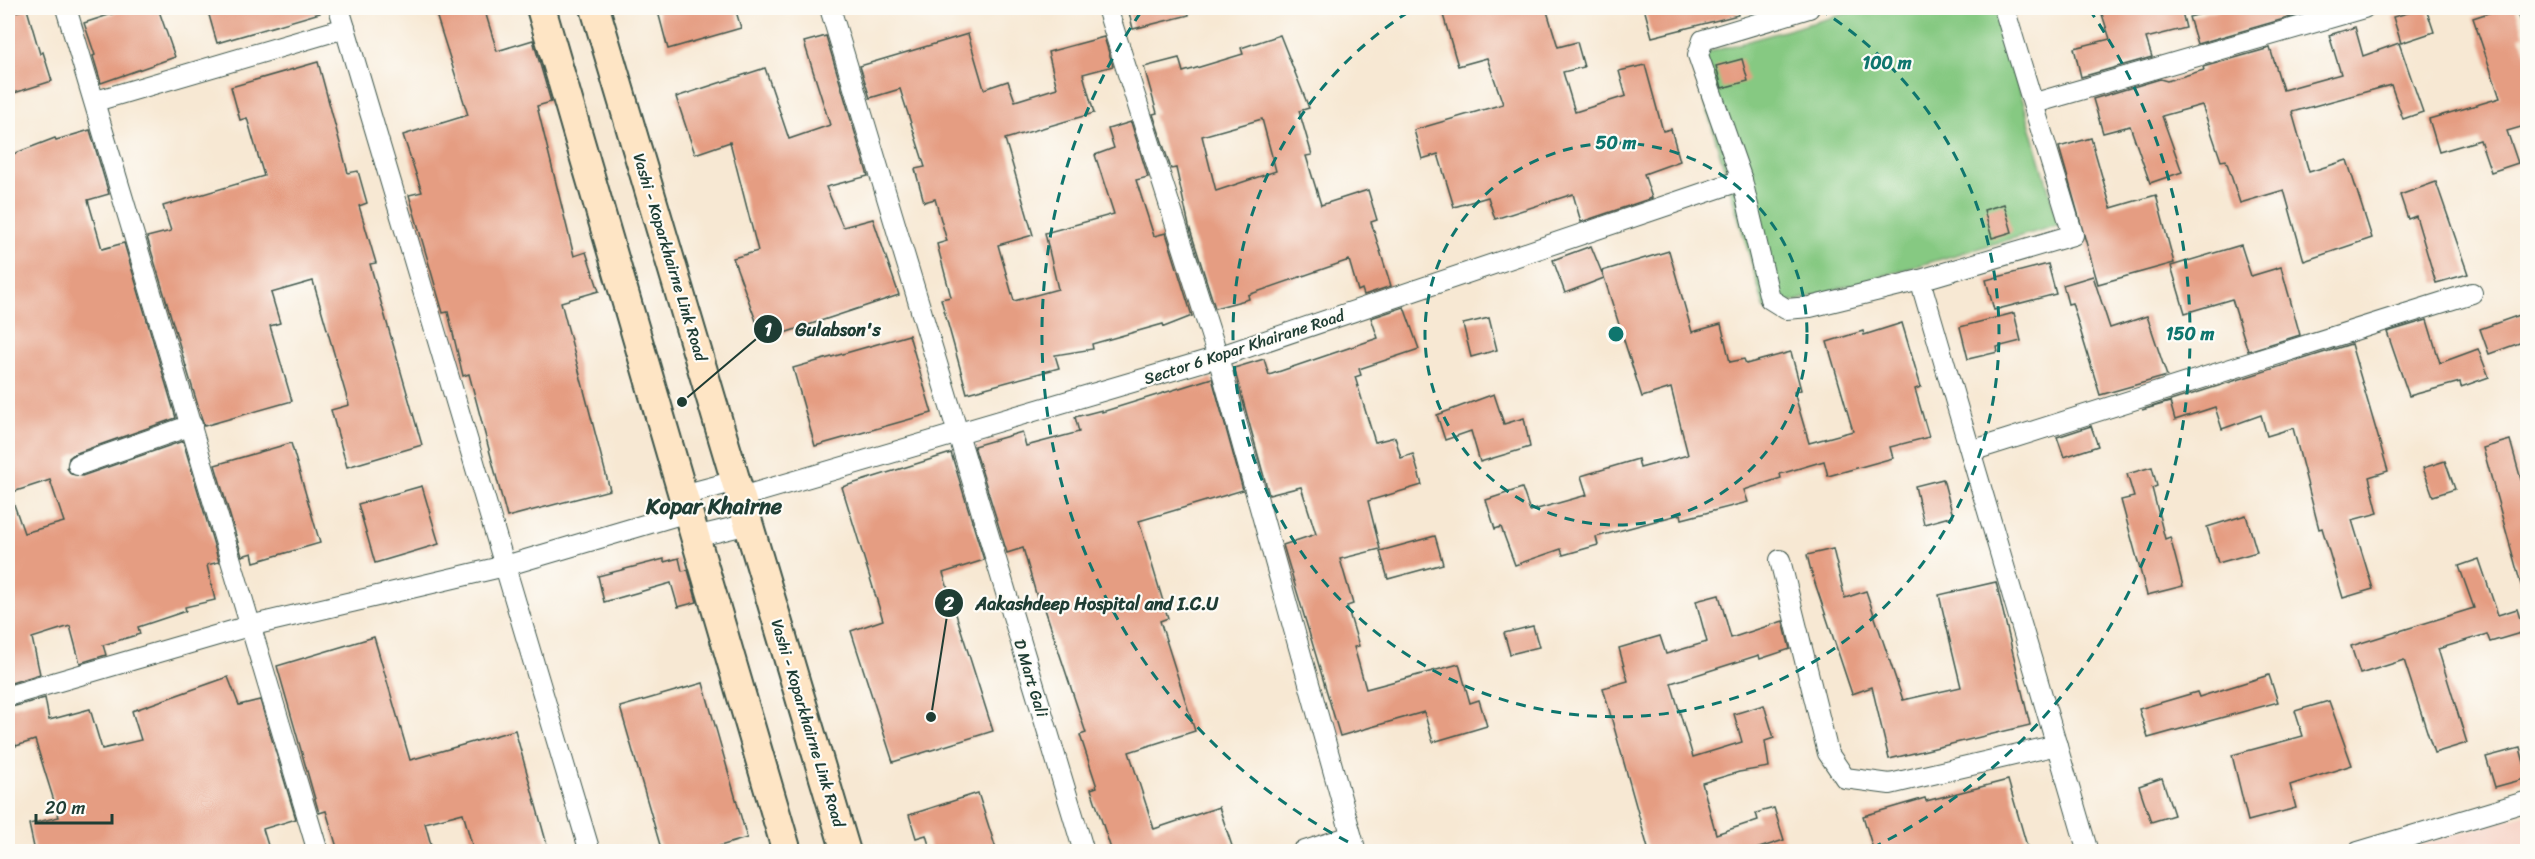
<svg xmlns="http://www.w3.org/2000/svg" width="2535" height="859" font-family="Sriracha,sans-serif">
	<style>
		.built { fill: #f6d2c5 }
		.green { fill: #86c982; stroke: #52835b; stroke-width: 1.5 }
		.building { fill: #e59d82; fill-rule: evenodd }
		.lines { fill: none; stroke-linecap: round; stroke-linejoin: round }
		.street-casing { stroke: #3f574c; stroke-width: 22 }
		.secondary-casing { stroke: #3f574c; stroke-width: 32 }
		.street { stroke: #fff; stroke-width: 20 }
		.secondary { stroke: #fee5c5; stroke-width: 28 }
		.ring { fill: none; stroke: #0f766e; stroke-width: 3; stroke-dasharray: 10 8 }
		.labels { text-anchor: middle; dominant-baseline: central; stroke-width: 4.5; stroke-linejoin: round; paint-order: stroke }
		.street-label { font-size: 16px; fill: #1f3d34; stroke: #fdfcf7 }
		.district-label { font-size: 22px; font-weight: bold; fill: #1f3d34; stroke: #fdfcf7 }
		.centre { fill: #0f766e; stroke: #fdfcf7; stroke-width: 3 }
		.ring-label { font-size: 18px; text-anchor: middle; font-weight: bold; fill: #0f766e; stroke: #fdfcf7; stroke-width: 4.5; stroke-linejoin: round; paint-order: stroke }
		.leader { fill: none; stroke: #1f3d34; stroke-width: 2 }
		.callout-dot { fill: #1f3d34; stroke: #fdfcf7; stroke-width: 2 }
		.mark-label { font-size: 18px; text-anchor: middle; font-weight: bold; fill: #fff }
		.callout-label { font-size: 18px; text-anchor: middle; font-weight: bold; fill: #1f3d34; stroke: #fdfcf7; stroke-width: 4.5; stroke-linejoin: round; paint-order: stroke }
	</style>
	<rect width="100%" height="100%" fill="#fdfcf7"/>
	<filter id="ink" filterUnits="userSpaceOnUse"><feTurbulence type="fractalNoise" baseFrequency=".0167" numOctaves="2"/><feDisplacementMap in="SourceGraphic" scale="12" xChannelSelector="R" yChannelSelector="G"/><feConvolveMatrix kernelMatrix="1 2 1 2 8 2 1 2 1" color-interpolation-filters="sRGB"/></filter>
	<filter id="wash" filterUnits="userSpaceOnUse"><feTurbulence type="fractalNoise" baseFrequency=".008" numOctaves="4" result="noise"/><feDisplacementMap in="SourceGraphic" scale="24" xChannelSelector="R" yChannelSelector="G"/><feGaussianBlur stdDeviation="1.35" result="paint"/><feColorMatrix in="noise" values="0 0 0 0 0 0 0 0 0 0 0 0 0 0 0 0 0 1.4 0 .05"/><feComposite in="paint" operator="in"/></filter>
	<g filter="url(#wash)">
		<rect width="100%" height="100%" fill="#f7e8d3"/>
		<!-- built -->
		<polygon class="built" points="2527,814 2527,851 2399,851"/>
		<!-- green -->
		<polygon class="green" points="1865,8 1996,8 2059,225 1765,310 1692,57"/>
		<g id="blocks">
			<!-- building -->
			<g class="building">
				<polygon points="130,8 158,8 175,57 101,83 93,56 95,55 84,23"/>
				<polygon points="207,8 319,8 320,13 217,43"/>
				<polygon points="434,8 484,8 497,51 533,40 551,102 537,106 574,256 586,252 599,291 561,302 610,490 507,517 469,374 463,376 448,312 443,313 409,195 422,192 403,135 468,115"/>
				<polygon points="657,8 735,8 741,28 668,49"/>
				<polygon points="1128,8 1188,8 1189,15 1133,29"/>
				<polygon points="1441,8 1546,8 1558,47 1577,42 1584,67 1563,72 1575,112 1626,96 1619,71 1645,65 1663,131 1671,129 1680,161 1644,174 1652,198 1581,222 1573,194 1495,219 1488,197 1454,207 1438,154 1422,159 1414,130 1503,104 1487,58 1458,66"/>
				<polygon points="1644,8 1737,8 1738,15 1652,37"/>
				<polygon points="2100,8 2181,8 2186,28 2146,38 2152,57 2081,77 2074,48 2110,39"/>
				<polygon points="2224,8 2322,8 2197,44 2189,17"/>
				<polygon points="2426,8 2434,32 2401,43 2393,17"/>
				<polygon points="2503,8 2515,8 2525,35 2520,37 2528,60 2528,125 2507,131 2518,163 2491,172 2480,140 2439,152 2429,119 2500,98 2473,18"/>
				<polygon points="27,9 40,54 43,52 52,81 8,95 8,14"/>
				<polygon points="2355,27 2363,56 2399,43 2423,112 2403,119 2391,85 2292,112 2309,172 2347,160 2372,238 2304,261 2284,190 2240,203 2226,160 2221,161 2202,105 2162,116 2182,172 2150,183 2130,126 2103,133 2093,99 2160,79 2167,81 2204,70 2203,67 2270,48 2283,90 2341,74 2329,35"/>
				<polygon points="968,34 984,89 1008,81 1015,101 1057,88 1048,52 1104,37 1113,66 1083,74 1094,113 1005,139 1033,235 998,245 1014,301 1058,289 1045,233 1114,214 1095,155 1114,148 1108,129 1131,122 1148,177 1136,180 1154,236 1166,233 1192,316 1164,327 1163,324 1092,344 1093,349 1055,355 1059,368 967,393 941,299 951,297 937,244 947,241 935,199 924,202 915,169 925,167 900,89 870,98 860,66"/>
				<path d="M1280,35L1309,108L1299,111L1312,155L1306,156L1321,205L1368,190L1377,220L1371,222L1391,286L1364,295L1362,289L1358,291L1349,260L1248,295L1249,299L1215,308L1189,226L1176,168L1171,169L1153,114L1157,113L1144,67L1179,58L1183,72L1243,54L1241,48ZM1262,119L1276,171L1216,191L1202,136Z"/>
				<polygon points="826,36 868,176 826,187 843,227 873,219 899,295 763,340 733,258 758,251 730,142 695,154 676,97 765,68 789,139 830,125 804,42"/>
				<polygon points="1742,59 1748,81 1722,88 1716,66"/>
				<polygon points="318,62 348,173 358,171 367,203 359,206 376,263 370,264 422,445 347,467 331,410 349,405 313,281 271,293 280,323 270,326 292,401 204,426 147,237 171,231 163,206 264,176 247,118 240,120 231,87"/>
				<path d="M90,130L109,194L88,200L102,249L124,243L176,418L74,454L69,458L67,468L71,474L82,476L183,441L219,562L207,565L215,600L185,607L186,611L138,627L140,634L103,645L106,655L80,663L70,626L32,638L40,674L8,684V156L55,138L56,140ZM50,480L64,522L24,533L10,493Z"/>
				<polygon points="2091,138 2111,208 2156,195 2174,263 2098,284 2059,147"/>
				<polygon points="2436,182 2468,274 2436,283 2416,216 2408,219 2400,195"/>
				<polygon points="2004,204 2012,232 1992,238 1984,210"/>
				<polygon points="2241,245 2251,276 2281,267 2300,335 2248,351 2232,299 2185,313 2171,266"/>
				<polygon points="1591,246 1604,278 1565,293 1553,260"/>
				<polygon points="1669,251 1692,332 1721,324 1730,362 1744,359 1746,364 1791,352 1801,390 1794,392 1809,443 1853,431 1827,342 1863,331 1864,335 1902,323 1921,387 1915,389 1929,437 1890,447 1893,458 1828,476 1824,461 1780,474 1781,478 1744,490 1748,502 1682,519 1681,514 1596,537 1598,545 1563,555 1561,549 1515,565 1501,527 1495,529 1486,500 1522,488 1530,511 1587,495 1581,476 1638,459 1640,468 1688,455 1671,388 1642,397 1602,271"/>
				<polygon points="2048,264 2056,294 1994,310 1986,280"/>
				<polygon points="2093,276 2110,328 2147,316 2167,376 2100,395 2072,303 2068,304 2063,285"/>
				<polygon points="1404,307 1419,349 1359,369 1361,375 1355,377 1375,442 1395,437 1401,458 1413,454 1422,485 1368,501 1380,549 1340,559 1353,604 1347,606 1359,646 1354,647 1366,689 1459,664 1470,703 1479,700 1487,726 1433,742 1424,712 1340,736 1283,545 1316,534 1301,487 1269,495 1234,368 1264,359 1269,375 1378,338 1371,318"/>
				<polygon points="2528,312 2528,340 2489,354 2480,329"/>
				<polygon points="2014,313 2021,341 1997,347 1998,352 1968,359 1960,327"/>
				<polygon points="1489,318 1497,350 1471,357 1463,324"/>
				<polygon points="2427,320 2440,363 2478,349 2489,377 2461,387 2460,382 2409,396 2387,332"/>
				<polygon points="909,335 932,413 815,446 793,368"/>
				<polygon points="2351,344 2388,471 2369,477 2378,513 2352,520 2373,589 2343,598 2322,528 2319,529 2293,428 2267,436 2261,415 2222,429 2215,407 2175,420 2170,402 2142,410"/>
				<polygon points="1212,378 1243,490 1139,521 1168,618 1160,621 1195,731 1129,752 1154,829 1219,807 1234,852 1112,852 1091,789 1097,787 1080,735 1086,733 1059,652 1042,600 1038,601 1023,548 1007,553 974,446 1022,432 1026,446 1079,432 1075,417 1102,410 1102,412"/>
				<polygon points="1494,394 1504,424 1524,418 1530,447 1480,462 1471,431 1445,440 1437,415"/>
				<polygon points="2091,426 2098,446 2064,457 2057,437"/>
				<polygon points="2510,440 2528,505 2528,584 2521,585 2483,448"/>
				<polygon points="291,443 320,543 254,562 252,553 242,556 215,465"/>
				<polygon points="951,453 984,560 943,573 993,731 893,762 851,631 883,620 842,487"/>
				<polygon points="2445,461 2455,489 2433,496 2423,468"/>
				<polygon points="2152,467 2157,486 2152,488 2165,539 2170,537 2183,586 2147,595 2121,500 2134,497 2127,474"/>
				<polygon points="1943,479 1953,516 1924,524 1915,486"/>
				<polygon points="422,486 439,544 375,563 358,504"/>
				<polygon points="2246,515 2257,552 2218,563 2207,527"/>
				<polygon points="1435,536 1443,564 1388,579 1380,551"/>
				<polygon points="1833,549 1845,598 1866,591 1903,700 1961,687 1939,595 1996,582 2030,725 1889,759 1872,687 1852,694 1811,571 1807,555"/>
				<polygon points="679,558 682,571 688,570 697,602 678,607 671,583 604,602 598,576 664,559 664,562"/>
				<polygon points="2479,559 2498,615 2517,609 2524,632 2490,642 2487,634 2438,649 2467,743 2434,753 2404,660 2360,674 2351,646 2474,608 2459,566"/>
				<polygon points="1719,595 1731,638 1783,621 1790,649 1760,659 1759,655 1671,683 1693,757 1742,742 1734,714 1764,705 1774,738 1765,741 1769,767 1739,772 1702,783 1716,834 1758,820 1756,813 1774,808 1784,840 1747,852 1649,852 1603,688 1628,681 1619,648 1660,636 1666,654 1707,642 1696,601"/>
				<polygon points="1533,626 1539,647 1510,654 1504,633"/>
				<polygon points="374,637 410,760 515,730 549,852 474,852 463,813 425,823 433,852 338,851 326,811 319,813 277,666"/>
				<polygon points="2269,675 2278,702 2148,738 2139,709 2197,692 2199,697"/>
				<polygon points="228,677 239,705 260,700 296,819 263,829 270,852 35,852 29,824 59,817 35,740 16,746 13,737 8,738 8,708 45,698 49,720 90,709 102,749 141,740 132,711"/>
				<polygon points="703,683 747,838 700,852 662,852 620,707"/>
				<polygon points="2329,701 2352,765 2290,785 2296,808 2248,821 2232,755 2303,736 2295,711"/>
				<polygon points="2520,748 2528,778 2495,787 2486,757"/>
				<polygon points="2162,778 2174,815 2151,822 2139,786"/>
				<polygon points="2008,780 2027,846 2009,852 1874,852 1863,816 1925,798 1926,801"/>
				<polygon points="978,793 997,852 931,852 926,835 916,838 909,815"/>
			</g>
		</g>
	</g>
	<g filter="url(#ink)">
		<use href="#blocks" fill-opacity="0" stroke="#3f574c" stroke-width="1.5"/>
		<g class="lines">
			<!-- street casing -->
			<g class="street-casing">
				<g id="street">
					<polyline points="66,8 318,852"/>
					<polyline points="339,8 590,852"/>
					<polyline points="830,8 1084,852"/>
					<polyline points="1107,8 1218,357 1356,852"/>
					<polyline points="1809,8 1703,40 1698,55 1742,180 1770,299 1786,309 1810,307 1920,280 2073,235 2004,8"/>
					<polyline points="96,101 345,28"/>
					<polyline points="2035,103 2364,8"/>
					<polyline points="1920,280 2088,852"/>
					<polyline points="1971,451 2472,293"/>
					<polyline points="78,465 192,425"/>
					<polyline points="683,495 736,481"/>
					<polyline points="741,497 1218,357 1742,180"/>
					<polyline points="695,537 749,524"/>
					<polyline points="1780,560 1828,753 1845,778 1890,784 2057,745"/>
					<polyline points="8,696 249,626 505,566 688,512"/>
					<polyline points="1302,852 1351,836"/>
					<polyline points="2358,852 2528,801"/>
				</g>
			</g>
			<!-- secondary casing -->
			<g class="secondary-casing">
				<g id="secondary">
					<polyline points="541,8 787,852"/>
					<polyline points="595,8 846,852"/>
				</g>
			</g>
			<!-- street -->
			<use href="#street" class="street"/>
			<!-- secondary -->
			<use href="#secondary" class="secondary"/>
		</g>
	</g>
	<!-- distance rings -->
	<g class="ring">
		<circle cx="1616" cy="334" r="191"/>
		<path d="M1819 9A383 383 0 1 1 1413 9"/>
		<path d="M1364 850A574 574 0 0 1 1143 9M2089 9A574 574 0 0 1 1868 850"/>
	</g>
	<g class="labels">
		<!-- street labels -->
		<g class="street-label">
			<text transform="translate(670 257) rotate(73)">Vashi - Koparkhairne Link Road</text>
			<text transform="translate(1244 347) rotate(-18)">Sector 6 Kopar Khairane Road</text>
			<text transform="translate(1031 678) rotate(73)">D Mart Gali</text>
			<text transform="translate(808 723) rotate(73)">Vashi - Koparkhairne Link Road</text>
		</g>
		<!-- district labels -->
		<g class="district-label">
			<text x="714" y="506">Kopar Khairne</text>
		</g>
	</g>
	<circle cx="1616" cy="334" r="9" class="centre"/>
	<g class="ring-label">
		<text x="1887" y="69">100 m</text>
		<text x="1616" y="149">50 m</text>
		<text x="2190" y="340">150 m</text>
	</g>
	<!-- callouts -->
	<path class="leader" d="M682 402L768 329M931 717L949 603"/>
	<g class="callout-dot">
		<circle cx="682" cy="402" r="6"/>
		<circle cx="931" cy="717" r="6"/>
		<circle cx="768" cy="329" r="15"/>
		<circle cx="949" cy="603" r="15"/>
	</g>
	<g class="mark-label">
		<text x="768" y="336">1</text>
		<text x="949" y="610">2</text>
	</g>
	<g class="callout-label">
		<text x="838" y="336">Gulabson's</text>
		<text x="1097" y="610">Aakashdeep Hospital and I.C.U</text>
	</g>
	<!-- margin -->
	<rect width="2535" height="859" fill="none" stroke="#fdfcf7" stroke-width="30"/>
	<!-- scale -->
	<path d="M36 814v9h76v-9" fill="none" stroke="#1f3d34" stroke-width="3"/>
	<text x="45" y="814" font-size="18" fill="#1f3d34" stroke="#fdfcf7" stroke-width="4.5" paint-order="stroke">20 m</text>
</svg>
